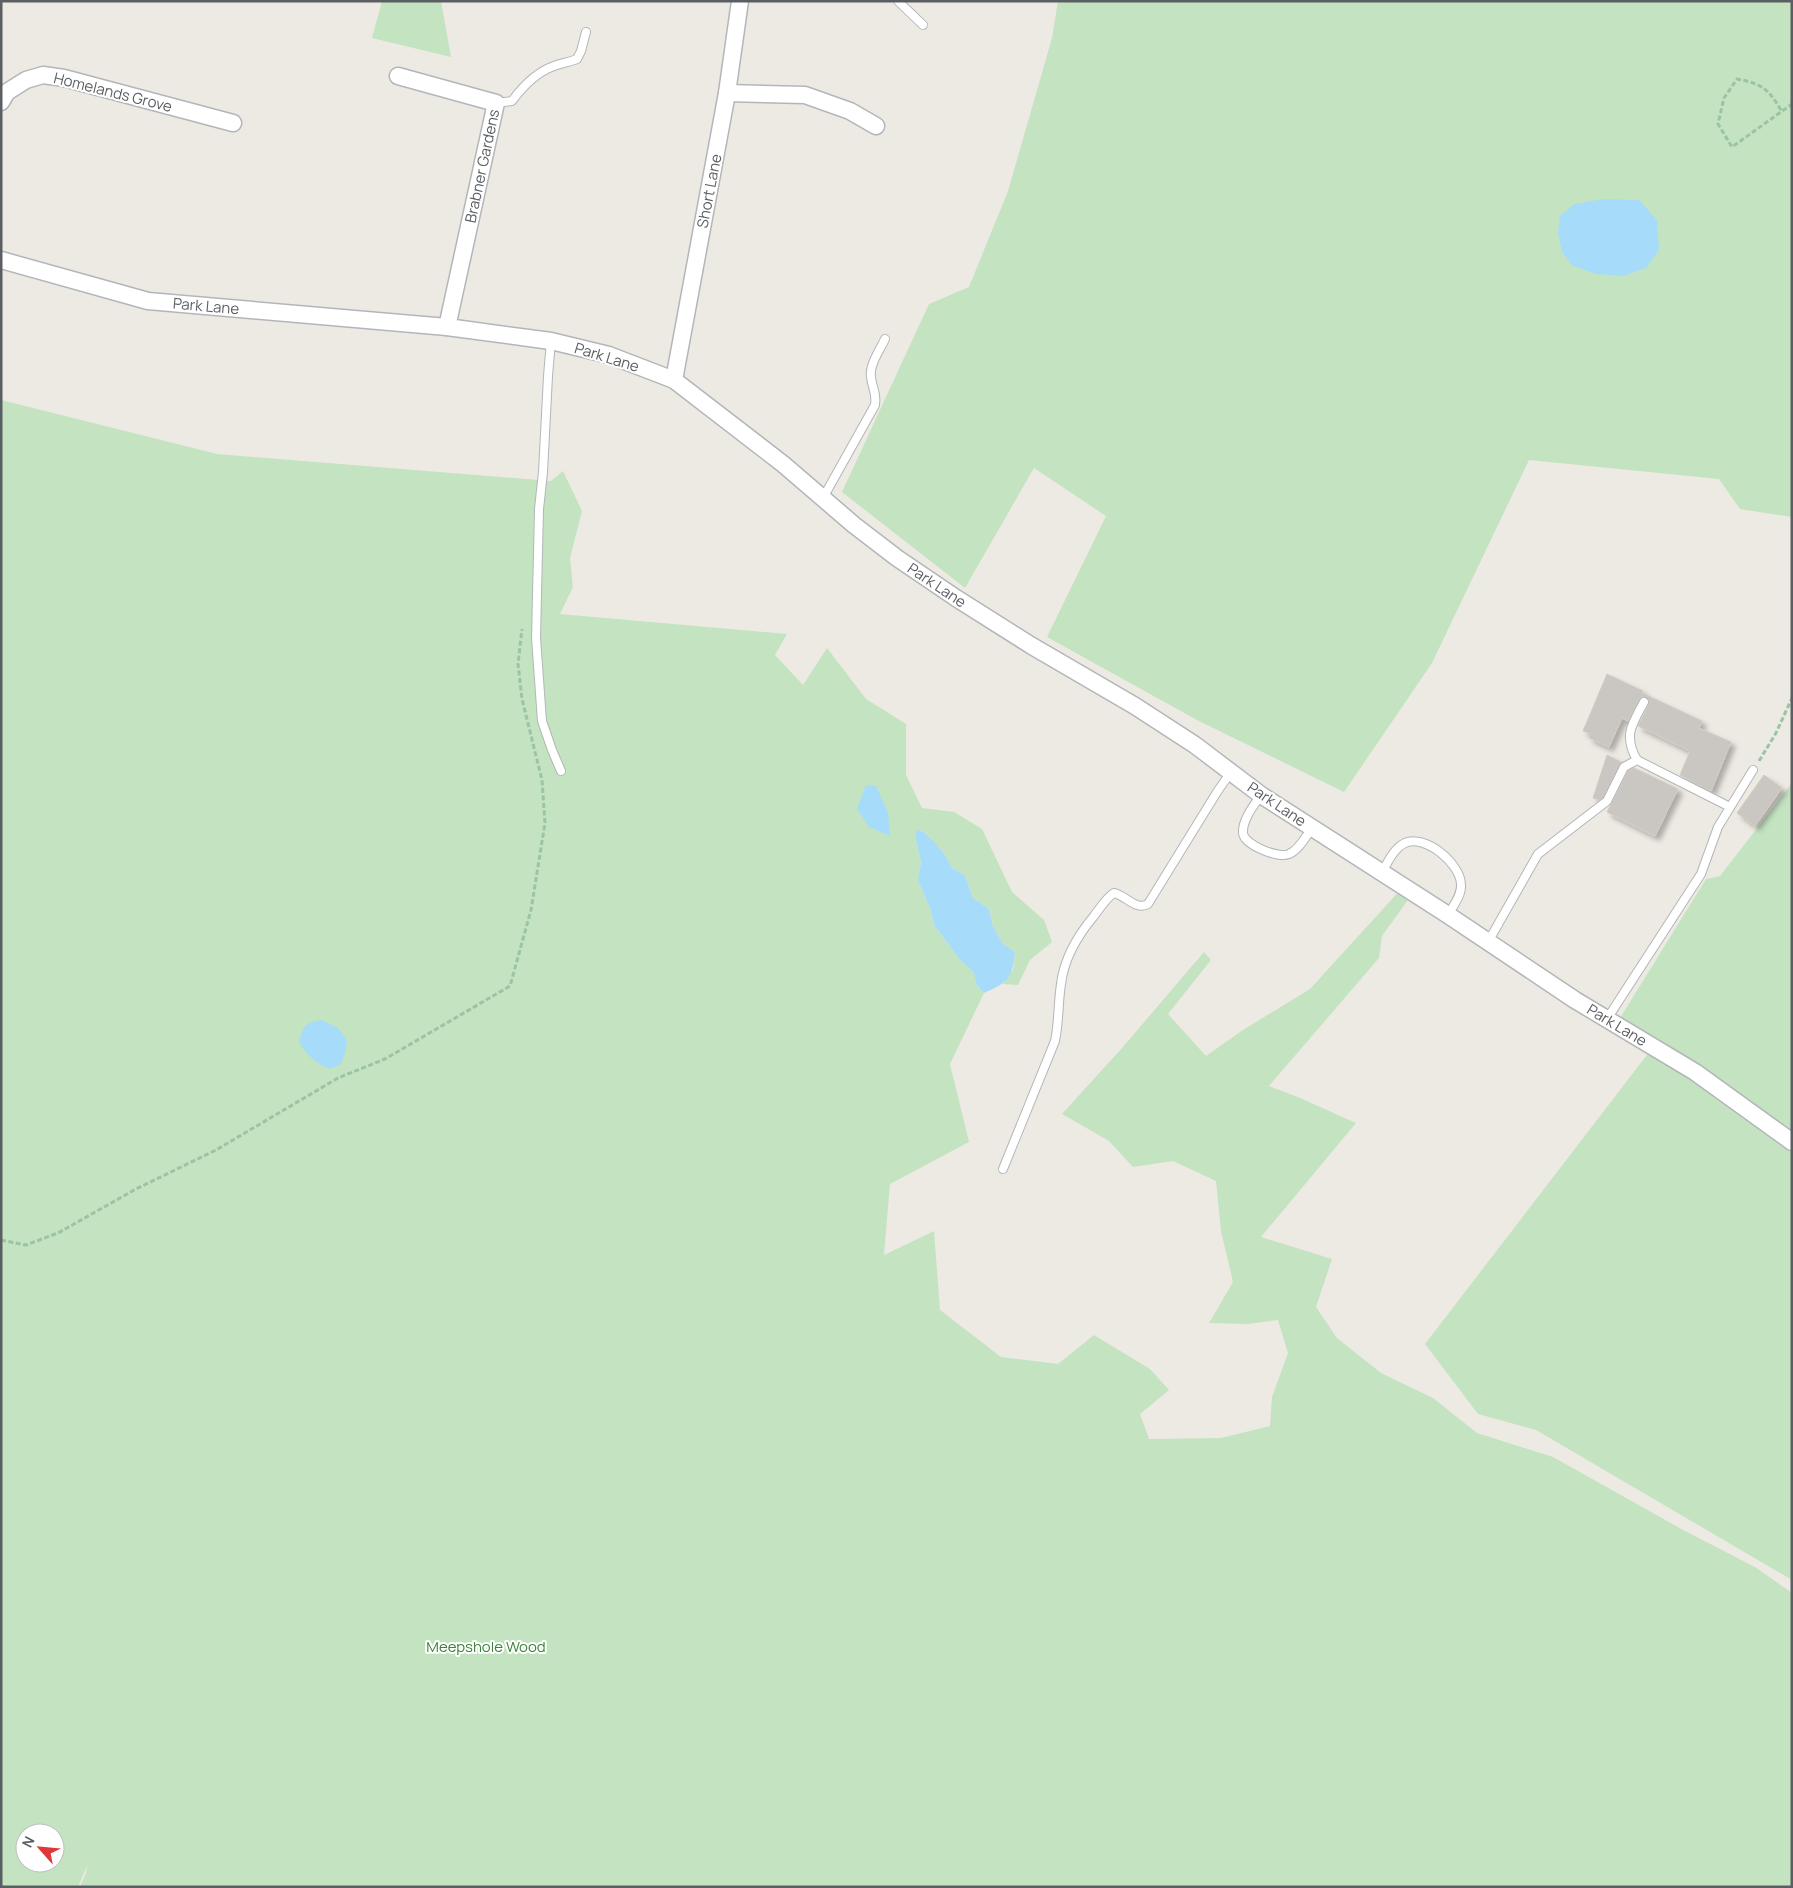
<svg xmlns="http://www.w3.org/2000/svg" width="1793" height="1888" font-family="Manrope,sans-serif">
	<style>
		.green { fill: #c4e3c1; fill-rule: evenodd }
		.water { fill: #a6dcf9 }
		.building { fill: #cac7c2; stroke: #d1cbc2; filter: url(#shadow) }
		.lines { fill: none; stroke-linecap: round; stroke-linejoin: round }
		.service-casing { stroke: #b3b6b9; stroke-width: 10 }
		.minor-casing { stroke: #b3b6b9; stroke-width: 19 }
		.path { stroke: #9bc4a3; stroke-width: 3; stroke-dasharray: 5 2.5; stroke-linecap: butt }
		.service { stroke: #fff; stroke-width: 8 }
		.minor { stroke: #fff; stroke-width: 16 }
		.labels { text-anchor: middle; dominant-baseline: central; stroke-width: 4; stroke-linejoin: round; paint-order: stroke }
		.street-label { font-size: 15px; fill: #5b5f63; stroke: #fff }
		.park-label { font-size: 15px; fill: #3d823a; stroke: #fff }
	</style>
	<defs>
		<filter id="shadow"><feDropShadow dx="4.5" dy="4.5" stdDeviation="2.5" flood-color="#0004"/></filter>
	</defs>
	<rect width="100%" height="100%" fill="#edeae3"/>
	<!-- green -->
	<g class="green">
		<polygon points="382,1 441,1 451,57 372,38"/>
		<polygon points="1058,1 1792,1 1792,517 1740,509 1719,479 1529,460 1432,663 1344,792 1197,720 1047,637 1106,516 1034,468 965,588 842,492 929,304 969,287 1008,191 1052,38"/>
		<path d="M1,400L217,454L551,481L563,471L582,511L570,558L573,587L560,614L787,634L775,655L803,685L827,648L866,699L906,724V775L922,808L954,812L982,829L1012,892L1044,920L1052,942L1030,960L1018,985L1003,984L1013,970L1015,952L1003,944L993,926L989,909L973,898L965,875L953,869L945,855L924,832L917,829L915,836L921,862L918,880L931,911L934,925L960,960L974,973L976,984L984,993L950,1064L969,1142L890,1184L884,1255L934,1231L940,1310L1001,1357L1058,1364L1094,1335L1150,1369L1169,1390L1140,1414L1149,1439L1221,1438L1270,1426L1272,1397L1288,1353L1278,1320L1248,1324L1209,1323L1233,1282L1221,1231L1216,1181L1173,1161L1133,1167L1109,1141L1062,1114L1122,1048L1204,952L1211,960L1168,1014L1206,1056L1243,1030L1310,989L1403,887L1413,893L1382,936L1379,958L1269,1086L1298,1097L1356,1123L1261,1237L1332,1259L1316,1307L1337,1338L1381,1373L1433,1398L1477,1433L1553,1457L1685,1531L1755,1567L1792,1593V1887H80L86,1873L87,1866L78,1887H1ZM25,1833H55V1863H25Z"/>
		<polygon points="1792,783 1792,1580 1536,1430 1478,1414 1425,1344 1653,1047 1620,1018 1706,879 1720,876"/>
	</g>
	<!-- water -->
	<g class="water">
		<polygon points="1604,199 1639,200 1657,220 1659,250 1646,268 1623,276 1596,274 1573,266 1562,252 1558,232 1560,216 1574,204"/>
		<polygon points="866,785 876,786 888,812 890,836 869,827 857,809"/>
		<path d="M917,829L924,832L934,842L945,855L953,869L965,875L973,898L989,909L993,926L1003,944L1015,952C1012,979 1009,982 984,993L976,984L974,973L960,960L934,925L931,911L918,880L921,862L915,836Z"/>
		<path d="M322,1020L338,1028L347,1040L345,1053L341,1064L330,1069C315,1063 308,1056 299,1042C303,1026 306,1022 322,1020Z"/>
	</g>
	<!-- building -->
	<g class="building">
		<polygon points="1607,674 1643,691 1642,693 1702,721 1699,728 1731,742 1711,791 1680,775 1690,751 1638,726 1649,704 1649,700 1646,697 1639,699 1628,721 1622,718 1609,747 1589,738 1591,734 1583,731"/>
		<polygon points="1607,755 1621,762 1603,797 1599,800 1593,798"/>
		<polygon points="1634,768 1678,789 1655,836 1607,812 1628,771"/>
		<polygon points="1764,775 1782,788 1755,826 1737,813"/>
	</g>
	<g class="lines">
		<!-- service casing -->
		<g class="service-casing">
			<g id="service">
				<polyline points="898,1 923,25"/>
				<path d="M496,103L512,101C523,86 537,72 554,66C562,63 570,62 577,59L581,51L586,32"/>
				<polyline points="551,341 548,376 543,472 539,509 536,638 542,721 552,750 561,771"/>
				<path d="M823,498L875,405C877,393 872,388 871,377C869,365 880,350 885,339"/>
				<path d="M1637,760C1623,736 1632,724 1644,702"/>
				<path d="M1261,795C1254,805 1242,820 1243,833C1244,845 1279,859 1289,854C1299,850 1306,836 1312,828"/>
				<path d="M1382,873C1387,863 1394,848 1405,843C1425,834 1460,863 1461,884C1462,895 1453,906 1448,915"/>
				<polyline points="1488,942 1538,854 1607,801 1624,767 1637,760 1730,807"/>
				<polyline points="1607,1019 1701,874 1718,827 1753,770"/>
				<path d="M1003,1169L1055,1041C1059,1022 1058,1003 1061,984C1064,959 1078,935 1094,916C1100,908 1106,898 1114,893C1125,895 1136,911 1148,904L1217,792L1231,772"/>
			</g>
		</g>
		<!-- minor casing -->
		<g class="minor-casing">
			<g id="minor">
				<polyline points="398,76 496,103 447,327"/>
				<polyline points="727,93 805,95 850,111 876,126"/>
				<polyline points="1,102 7,92 26,80 43,75 64,78 233,123"/>
				<polyline points="1,260 148,301 447,327 551,341 609,355 674,380 783,464 854,525 897,558 956,598 1032,646 1135,706 1195,745 1261,795 1448,915 1575,1000 1695,1072 1792,1142"/>
				<polyline points="674,380 727,93 740,1"/>
			</g>
		</g>
		<!-- path -->
		<g class="path">
			<path d="M1781,110C1768,89 1763,84 1737,79L1724,98L1718,124L1732,147L1792,104"/>
			<polyline points="1759,761 1776,733 1792,698"/>
			<polyline points="1,1240 26,1245 58,1233 136,1189 216,1150 338,1078 385,1059 510,986 531,910 545,823 542,780 522,699 518,664 522,629"/>
		</g>
		<!-- service -->
		<use href="#service" class="service"/>
		<!-- minor -->
		<use href="#minor" class="minor"/>
	</g>
	<g class="labels">
		<!-- street labels -->
		<g class="street-label">
			<text transform="translate(113 92) rotate(14)">Homelands Grove</text>
			<text transform="translate(482 166) rotate(-78)">Brabner Gardens</text>
			<text transform="translate(709 191) rotate(-79)">Short Lane</text>
			<text transform="translate(206 306) rotate(5)">Park Lane</text>
			<text transform="translate(607 357) rotate(17)">Park Lane</text>
			<text transform="translate(937 585) rotate(34)">Park Lane</text>
			<text transform="translate(1277 804) rotate(34)">Park Lane</text>
			<text transform="translate(1617 1025) rotate(31)">Park Lane</text>
		</g>
		<!-- park labels -->
		<g class="park-label">
			<text x="486" y="1646">Meepshole Wood</text>
		</g>
	</g>
	<!-- border -->
	<rect width="1793" height="1888" fill="none" stroke="#5b5f63" stroke-width="5"/>
	<!-- north arrow -->
	<g transform="translate(40 1848) rotate(297)"><circle r="24" fill="#ffffff" stroke="#bdbfc1"/>
	<path d="M0-4L9 19L0 12L-9 19Z" fill="#de3839"/>
	<text y="-8" font-size="14" font-weight="bold" text-anchor="middle" fill="#5b5f63">N</text>
	</g>
</svg>
